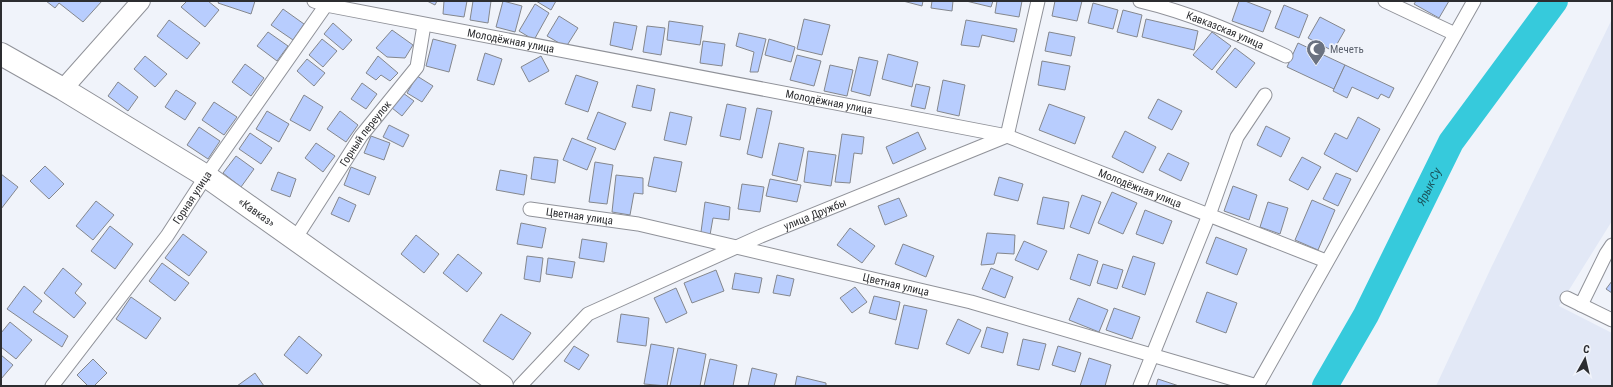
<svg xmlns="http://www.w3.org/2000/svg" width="1613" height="387" font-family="'Roboto Condensed',sans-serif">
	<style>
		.built { fill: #e2e8f6 }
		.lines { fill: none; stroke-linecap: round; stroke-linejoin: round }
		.river { stroke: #36cadc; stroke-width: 26 }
		.building { fill: #b8cdfe; stroke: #84878d }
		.street-casing { stroke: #909299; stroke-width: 15 }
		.secondary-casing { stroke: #909299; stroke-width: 20 }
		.highway-casing { stroke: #909299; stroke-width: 24 }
		.street { stroke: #fff; stroke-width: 13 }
		.secondary { stroke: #fff; stroke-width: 18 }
		.highway { stroke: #fff; stroke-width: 22 }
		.labels { text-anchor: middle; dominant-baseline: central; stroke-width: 3.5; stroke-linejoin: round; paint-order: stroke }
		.street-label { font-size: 11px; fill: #2c2d30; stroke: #f0f3fa }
		.worship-label { font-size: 11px; fill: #5b616d; stroke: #f0f3fa; text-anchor: start }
		.water-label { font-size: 12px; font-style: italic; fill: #1a555d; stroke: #f0f3fa }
	</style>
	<rect width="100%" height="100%" fill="#f0f3fa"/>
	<!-- built -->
	<polygon class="built" points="1612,19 1612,221 1559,306 1612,333 1612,386 1436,386 1490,270"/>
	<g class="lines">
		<!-- river -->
		<path class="river" id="s1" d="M1325,386L1366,315L1451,142L1555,1"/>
	</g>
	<!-- building -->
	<g class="building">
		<polygon points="46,1 102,1 83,22 59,3 55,8"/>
		<polygon points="187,1 208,1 219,10 205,27 181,7"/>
		<polygon points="219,1 255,1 251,14 218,3"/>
		<polygon points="427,1 437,1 435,5"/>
		<polygon points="444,1 467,1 464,17 443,14"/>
		<polygon points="473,1 491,1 488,23 470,20"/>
		<polygon points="503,1 522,6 515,32 496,27"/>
		<polygon points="536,1 556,1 551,10"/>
		<polygon points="903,1 923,1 922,6"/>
		<polygon points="932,1 953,1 952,11 931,8"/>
		<polygon points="966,1 993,1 991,7"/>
		<polygon points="997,1 1022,1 1019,17 995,13"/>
		<polygon points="1055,1 1082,1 1077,21 1052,16"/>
		<polygon points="1239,1 1245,1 1271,11 1263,32 1232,21"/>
		<polygon points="1416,1 1449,1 1439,18 1414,4"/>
		<polygon points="1093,3 1118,10 1113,29 1088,23"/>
		<polygon points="535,4 549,13 534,40 519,31"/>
		<polygon points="1284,5 1308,15 1299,38 1275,28"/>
		<polygon points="283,9 304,24 293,40 271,25"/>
		<polygon points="1123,10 1142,15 1137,37 1117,32"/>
		<polygon points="559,16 578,28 566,47 547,36"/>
		<polygon points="1320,17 1345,30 1333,51 1308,38"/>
		<polygon points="804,19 830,25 822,55 797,49"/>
		<polygon points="1146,19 1198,31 1194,50 1142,37"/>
		<polygon points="169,20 200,43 187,59 157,36"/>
		<polygon points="966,20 1017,29 1014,42 982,35 979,47 961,45"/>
		<polygon points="669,21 703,26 700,45 667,40"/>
		<polygon points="614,22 637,26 632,50 610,45"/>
		<polygon points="333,23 352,40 343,50 324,34"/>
		<polygon points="647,26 665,28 661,55 643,52"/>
		<polygon points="392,30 413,45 405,58 387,57 376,48"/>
		<polygon points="268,32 288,46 277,61 257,46"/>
		<polygon points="1049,32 1075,37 1071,56 1045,51"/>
		<polygon points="1212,32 1231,46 1212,70 1193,55"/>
		<polygon points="739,33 766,39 758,72 750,72 754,52 736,46"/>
		<polygon points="322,39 337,51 323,67 309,55"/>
		<polygon points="433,39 456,45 449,72 426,66"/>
		<polygon points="769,39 795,47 791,62 765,55"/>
		<polygon points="703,41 725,44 722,66 700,63"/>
		<polygon points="1298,43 1345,65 1334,89 1287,67"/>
		<polygon points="1235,48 1255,63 1236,88 1216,72"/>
		<polygon points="485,53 502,59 494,85 477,80"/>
		<polygon points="888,54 918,62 912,87 882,79"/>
		<polygon points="797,55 821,61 814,86 790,80"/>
		<polygon points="145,56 167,74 155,87 134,69"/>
		<polygon points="378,56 398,73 390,81 381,75 376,80 366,73"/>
		<polygon points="541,56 549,71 529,82 521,67"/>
		<polygon points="859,57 878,61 870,96 851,91"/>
		<polygon points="307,59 325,73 314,86 297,71"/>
		<polygon points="1042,61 1070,66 1065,90 1038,85"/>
		<polygon points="245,64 264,78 251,96 232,82"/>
		<polygon points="830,65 853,70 847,96 824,91"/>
		<polygon points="1345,65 1394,88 1389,98 1381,94 1378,99 1352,87 1347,98 1333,91"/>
		<polygon points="576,75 598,82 588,112 565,104"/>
		<polygon points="417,76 433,86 422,102 407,93"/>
		<polygon points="943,80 965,85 959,116 937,111"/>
		<polygon points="118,82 138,97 128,111 108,96"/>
		<polygon points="362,83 377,94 366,109 351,99"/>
		<polygon points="916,84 930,87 925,109 911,106"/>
		<polygon points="637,85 655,89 651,111 632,107"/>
		<polygon points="176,90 196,103 185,120 165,107"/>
		<polygon points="403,93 414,101 402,116 392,108"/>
		<polygon points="304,95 323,107 310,131 290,120"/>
		<polygon points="1158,99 1182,111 1172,130 1148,118"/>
		<polygon points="214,102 237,117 224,135 202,120"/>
		<polygon points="727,104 746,108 740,140 720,136"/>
		<polygon points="1049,104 1085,117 1075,144 1039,130"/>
		<polygon points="757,108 772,111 762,158 747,154"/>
		<polygon points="267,111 289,124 279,142 256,129"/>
		<polygon points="340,111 358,125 346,142 327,129"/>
		<polygon points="598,112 626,123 615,150 587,139"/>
		<polygon points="670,112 692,117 686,145 664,140"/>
		<polygon points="1358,117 1380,129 1357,172 1324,154 1335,133 1347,139"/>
		<polygon points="389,125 409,135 403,147 383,137"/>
		<polygon points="1266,126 1290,138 1281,157 1257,145"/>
		<polygon points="199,127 220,141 208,159 187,145"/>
		<polygon points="1125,131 1156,147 1143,173 1112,157"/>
		<polygon points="918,132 926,149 893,164 886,147"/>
		<polygon points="250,133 272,148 261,164 239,149"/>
		<polygon points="842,134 864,137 862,154 854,153 850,183 835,182"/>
		<polygon points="371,136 390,143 384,160 364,153"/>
		<polygon points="572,138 596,148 587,170 563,160"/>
		<polygon points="316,143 335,156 323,172 305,158"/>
		<polygon points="779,143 804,148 797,181 772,175"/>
		<polygon points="808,151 836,155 831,186 804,182"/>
		<polygon points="1168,153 1189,163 1181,181 1159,170"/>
		<polygon points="236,156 254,169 241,187 223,173"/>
		<polygon points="534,157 558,160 555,183 531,179"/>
		<polygon points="654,157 682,162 676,192 648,186"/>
		<polygon points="1302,157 1321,167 1308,190 1289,180"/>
		<polygon points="595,162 613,165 607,204 589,202"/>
		<polygon points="45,166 64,184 49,199 30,181"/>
		<polygon points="351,167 376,177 369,195 344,185"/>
		<polygon points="500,170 527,175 524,195 496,190"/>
		<polygon points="278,172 296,179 290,197 271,190"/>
		<polygon points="1336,173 1351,179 1338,206 1323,199"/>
		<polygon points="1,174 18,187 1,209"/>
		<polygon points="616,175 643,178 643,194 634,193 630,215 612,212"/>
		<polygon points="999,177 1023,184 1018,201 994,195"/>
		<polygon points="770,179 801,185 797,202 766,196"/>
		<polygon points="742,184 764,187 760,212 738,209"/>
		<polygon points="1233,186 1257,195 1249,220 1224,211"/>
		<polygon points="1112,192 1137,203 1123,234 1098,223"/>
		<polygon points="1082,195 1101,202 1089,234 1070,227"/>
		<polygon points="339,197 356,205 349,222 331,214"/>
		<polygon points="1043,197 1069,202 1064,229 1037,224"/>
		<polygon points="899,198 907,216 885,225 878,206"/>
		<polygon points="1312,200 1335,210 1318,250 1295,240"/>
		<polygon points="96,201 114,215 93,240 76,226"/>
		<polygon points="705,202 730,207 729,220 713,218 710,235 701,232"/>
		<polygon points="1268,202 1288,208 1280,234 1260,227"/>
		<polygon points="1145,210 1172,221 1163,244 1136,234"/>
		<polygon points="521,223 546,228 542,248 517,244"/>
		<polygon points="110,226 133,244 115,269 91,251"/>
		<polygon points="850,228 875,246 862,263 837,245"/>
		<polygon points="987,233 1015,235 1014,254 997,253 994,264 981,265"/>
		<polygon points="183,234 207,252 189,276 165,258"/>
		<polygon points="416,235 439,254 424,273 401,254"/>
		<polygon points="1216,237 1247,249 1237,275 1206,263"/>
		<polygon points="582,239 607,243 604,262 579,258"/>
		<polygon points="1024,241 1047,251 1038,270 1015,260"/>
		<polygon points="903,244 934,256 926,277 895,264"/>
		<polygon points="458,254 482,273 467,292 443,273"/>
		<polygon points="1078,254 1098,261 1090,286 1070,279"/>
		<polygon points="527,256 543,258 540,282 524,279"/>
		<polygon points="1133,256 1155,263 1145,295 1122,287"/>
		<polygon points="548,258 575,262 572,278 546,274"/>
		<polygon points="162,263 189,283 175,301 149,281"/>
		<polygon points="1103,264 1123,270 1117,289 1097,283"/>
		<polygon points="63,268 82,284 75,293 86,303 74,318 44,293"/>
		<polygon points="991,268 1013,277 1005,298 982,289"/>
		<polygon points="716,270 724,291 692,303 684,283"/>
		<polygon points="735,273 762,278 759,293 732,289"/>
		<polygon points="777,275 794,279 790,296 773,293"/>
		<polygon points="1612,281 1612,293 1606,289"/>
		<polygon points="24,286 42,301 33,312 68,336 62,347 7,309"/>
		<polygon points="855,287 867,302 852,313 840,298"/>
		<polygon points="676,288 687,313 666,323 654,298"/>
		<polygon points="1207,292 1237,303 1226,333 1196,322"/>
		<polygon points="874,296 900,302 896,320 869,313"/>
		<polygon points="131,297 161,318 146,339 116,319"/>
		<polygon points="1078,298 1108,310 1099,332 1069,320"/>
		<polygon points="904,305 927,310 918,349 895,344"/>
		<polygon points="1114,308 1140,317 1132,339 1106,330"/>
		<polygon points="501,314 531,333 513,360 483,341"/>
		<polygon points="621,314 649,318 646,346 617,342"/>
		<polygon points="958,319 981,330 969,354 946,344"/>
		<polygon points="10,322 32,340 16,359 1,347 1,333"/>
		<polygon points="987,327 1008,333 1003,353 981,347"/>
		<polygon points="299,336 322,355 307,374 284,355"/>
		<polygon points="1023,339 1046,344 1039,370 1017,365"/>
		<polygon points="651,344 674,348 667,386 644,384"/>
		<polygon points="574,346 589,355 579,370 564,361"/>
		<polygon points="1058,346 1081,353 1075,372 1052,365"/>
		<polygon points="678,348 706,354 700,386 670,386"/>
		<polygon points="1,355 13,365 1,379"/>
		<polygon points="1089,358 1111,365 1105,386 1080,386"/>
		<polygon points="93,359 107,373 94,386 88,386 77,375"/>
		<polygon points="710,359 737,365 733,386 704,386"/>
		<polygon points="752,368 777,374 774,386 748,386"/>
		<polygon points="255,373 264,386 237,386"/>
		<polygon points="797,376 826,383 826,386 795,386"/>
		<polygon points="1158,379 1179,386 1156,386"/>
	</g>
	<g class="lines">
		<!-- street casing -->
		<g class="street-casing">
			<g id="street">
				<path id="s2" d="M314,1L326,5L1007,136L1326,261"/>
				<path id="s3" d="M1140,1C1191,13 1238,34 1286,56"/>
				<polyline points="1385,1 1455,34"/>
				<polyline points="1007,136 1038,1"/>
				<path id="s4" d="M530,209L638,224L971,302L1257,386"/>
				<path id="s5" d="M295,239L361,136L417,67L424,25"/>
				<polyline points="1567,298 1612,320"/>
				<polyline points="1581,305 1606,254 1612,245"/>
				<path id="s6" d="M52,386L167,236L206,176L326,5"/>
				<path id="s7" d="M520,386L588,314L761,236L1007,136"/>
				<polyline points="1140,386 1209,215 1237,137 1265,95"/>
				<polyline points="1257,386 1474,1"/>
			</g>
		</g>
		<!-- secondary casing -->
		<g class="secondary-casing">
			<polyline id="secondary" points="63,89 141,1"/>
		</g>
		<!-- highway casing -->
		<g class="highway-casing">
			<g id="highway">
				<path id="s8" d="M1,54L63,89L206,176L502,386"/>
			</g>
		</g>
		<!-- street -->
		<use href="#street" class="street"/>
		<!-- secondary -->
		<use href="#secondary" class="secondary"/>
		<!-- highway -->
		<use href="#highway" class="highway"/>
	</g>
	<!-- icons -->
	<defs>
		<g id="mosque-pin" transform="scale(1)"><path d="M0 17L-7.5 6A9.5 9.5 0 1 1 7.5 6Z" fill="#6b7280" stroke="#f0f3fa"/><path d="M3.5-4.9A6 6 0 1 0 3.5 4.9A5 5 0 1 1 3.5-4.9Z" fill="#fff"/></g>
	</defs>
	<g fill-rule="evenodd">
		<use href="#mosque-pin" x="1316" y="49"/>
	</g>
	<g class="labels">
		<!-- street labels -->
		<g class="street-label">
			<text stroke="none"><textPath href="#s3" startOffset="90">Кавказская улица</textPath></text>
			<text stroke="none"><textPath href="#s2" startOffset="201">Молодёжная улица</textPath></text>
			<text stroke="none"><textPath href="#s2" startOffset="525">Молодёжная улица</textPath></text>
			<text stroke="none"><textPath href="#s5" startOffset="127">Горный переулок</textPath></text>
			<text stroke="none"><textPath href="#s2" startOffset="849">Молодёжная улица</textPath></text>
			<text stroke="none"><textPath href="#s6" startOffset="235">Горная улица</textPath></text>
			<text stroke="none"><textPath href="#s8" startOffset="301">«Кавказ»</textPath></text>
			<text stroke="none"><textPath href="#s7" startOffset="347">улица Дружбы</textPath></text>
			<text stroke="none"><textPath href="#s4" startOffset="50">Цветная улица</textPath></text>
			<text stroke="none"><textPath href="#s4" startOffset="374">Цветная улица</textPath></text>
		</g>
		<!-- worship labels -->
		<g class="worship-label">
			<text x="1330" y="49">Мечеть</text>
		</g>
		<!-- water labels -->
		<g class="water-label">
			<text stroke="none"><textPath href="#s1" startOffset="225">Ярык-Су</textPath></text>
		</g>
	</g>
	<!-- border -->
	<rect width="1613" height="387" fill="none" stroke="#2c2d30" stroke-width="4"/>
	<!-- north arrow -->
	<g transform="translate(1585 359) rotate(8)" stroke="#f0f3fa" stroke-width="3" paint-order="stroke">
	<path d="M0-3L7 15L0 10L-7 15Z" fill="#2c2d30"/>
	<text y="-6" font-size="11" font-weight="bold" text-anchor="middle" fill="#2c2d30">С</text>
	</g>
</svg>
